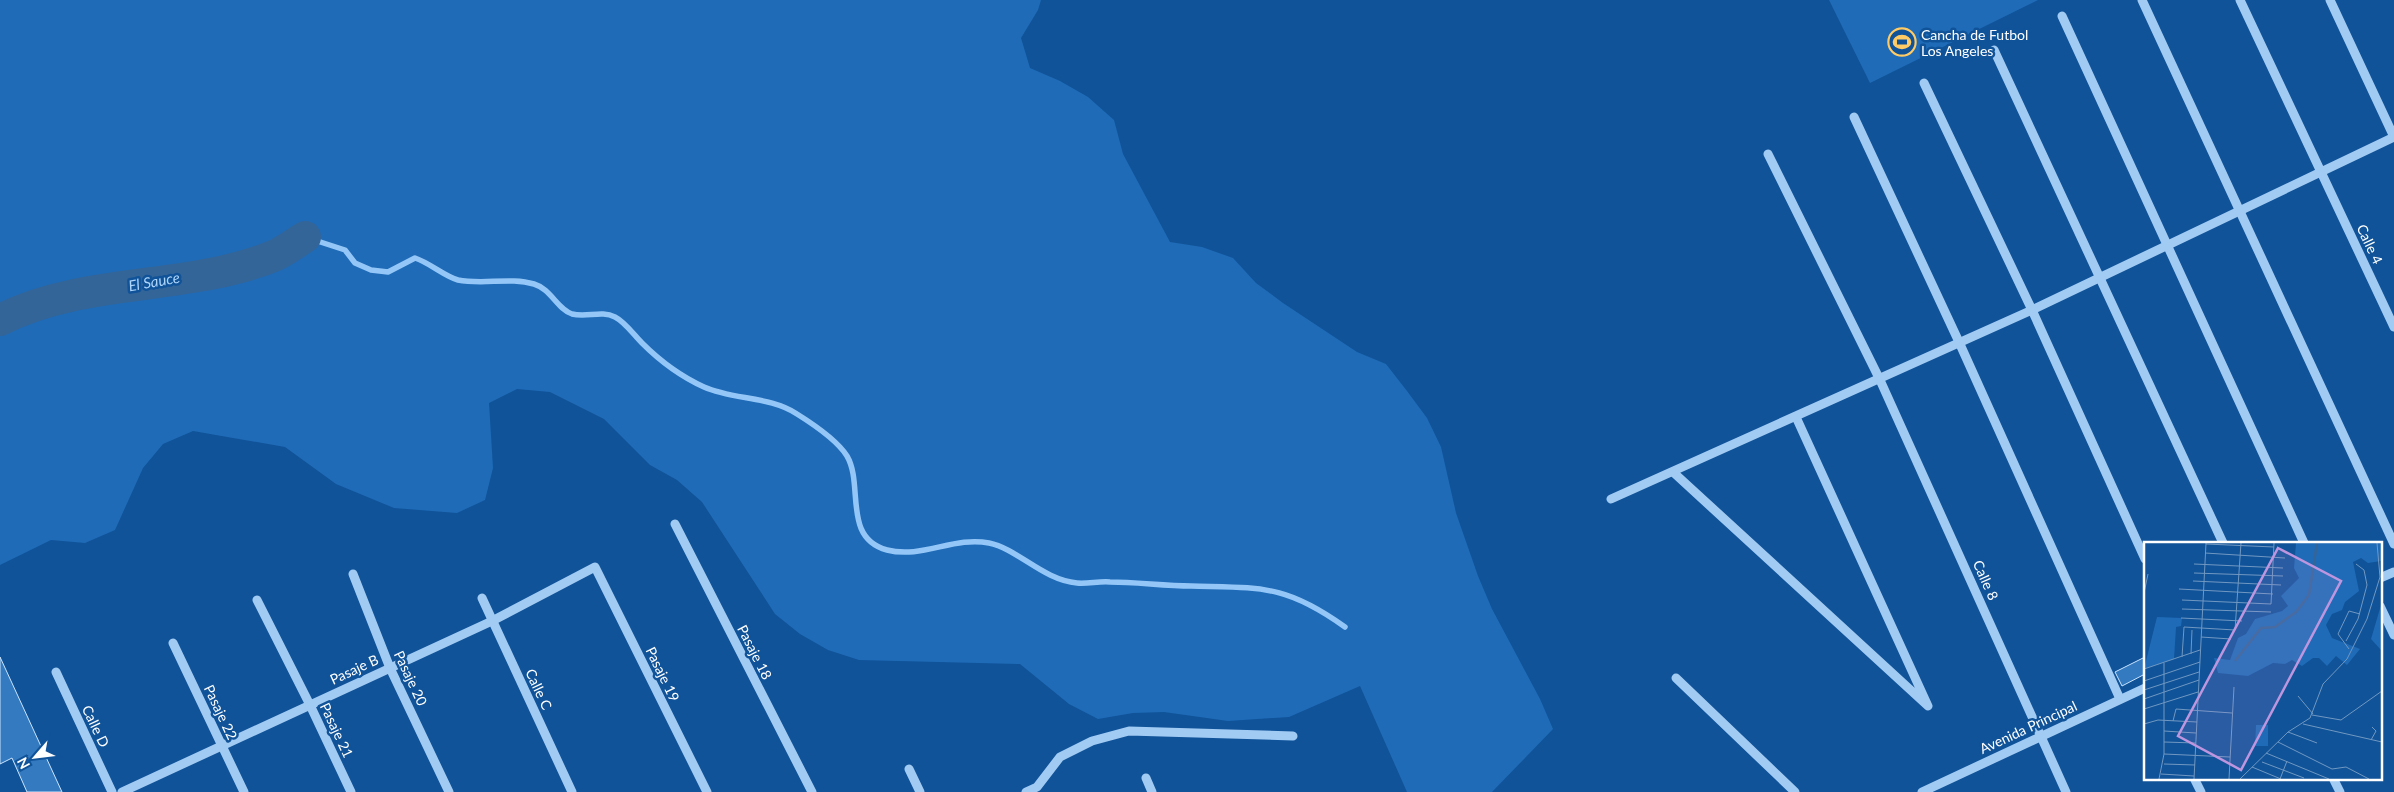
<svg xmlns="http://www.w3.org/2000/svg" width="2394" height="792" font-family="Lato,sans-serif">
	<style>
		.green { fill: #1f6bb7 }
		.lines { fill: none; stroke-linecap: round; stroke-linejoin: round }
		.stream { stroke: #94c7f8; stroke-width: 5.5 }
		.river { stroke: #346598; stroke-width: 32 }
		.building { fill: #347ac0; stroke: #cae4fe }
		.minor { stroke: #a2cbf4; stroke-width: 9 }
		.labels { text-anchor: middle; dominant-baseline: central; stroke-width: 5; stroke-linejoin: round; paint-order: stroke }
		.poi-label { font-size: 14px; fill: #fff; stroke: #105399; text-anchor: start }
		.street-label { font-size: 14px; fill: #fff; stroke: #105399 }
		.water-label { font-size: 15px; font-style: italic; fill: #aed5fb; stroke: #105399 }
		.inset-river { fill: none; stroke: #346598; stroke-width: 2.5 }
		.inset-road { fill: none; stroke: #7098c2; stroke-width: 1 }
		.view { fill: #bd96df; fill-opacity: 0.15; stroke: #bd96df; stroke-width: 2.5 }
		.inset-edge { fill: none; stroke: #fff; stroke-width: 2.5 }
	</style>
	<rect width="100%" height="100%" fill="#105399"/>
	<!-- green -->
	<g class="green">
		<polygon points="0,0 1041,0 1038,10 1021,38 1030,68 1060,81 1088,97 1114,120 1123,154 1170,242 1202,247 1233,258 1256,283 1283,303 1357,352 1386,364 1407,391 1427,418 1441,447 1456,513 1478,576 1492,609 1540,699 1553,729 1492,792 1407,792 1360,686 1289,717 1228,721 1164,712 1133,713 1098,719 1069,704 1020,664 859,660 828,650 800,634 775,614 702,502 677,480 650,465 604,419 550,392 517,389 489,403 493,468 485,500 457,513 394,508 336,484 285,447 193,431 163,444 143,468 115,530 85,543 51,540 0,565"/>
		<polygon points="1829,0 2038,0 1870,83"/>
	</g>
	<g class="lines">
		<!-- stream -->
		<path class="stream" d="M305,237L345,250L355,263L371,270L388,272L415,258C430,263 444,276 458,280C483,285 510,277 534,284C551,289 557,309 572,314C587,318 601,310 615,317C625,322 634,335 642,343C659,360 682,377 704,387C733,400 770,396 797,414C813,424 837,440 847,456C864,485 842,538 887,550C922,559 954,536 989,543C1018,549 1043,580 1077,583C1088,584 1099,581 1110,582C1137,582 1164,586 1191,586C1261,588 1285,584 1345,627"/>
		<!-- river -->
		<path class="river" d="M0,320C83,277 191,291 276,255C286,250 296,243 305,237"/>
	</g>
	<!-- building -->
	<g class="building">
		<polygon points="0,657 62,792 27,792 12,758 0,764"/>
		<polygon points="2145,657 2145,674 2122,686 2115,672"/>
	</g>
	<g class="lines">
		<!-- minor -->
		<g class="minor">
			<polyline points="2142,0 2394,544"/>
			<polyline points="2240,0 2394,327"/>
			<polyline points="2330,0 2394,137"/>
			<polyline points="2062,16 2304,543"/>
			<polyline points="1994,50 2223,543"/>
			<polyline points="1924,83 2032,310 2145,559"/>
			<polyline points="1854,117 1959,342 2120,699"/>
			<polyline points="1768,154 1880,380 2066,792"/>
			<polyline points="1673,472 1928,706 1796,417"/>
			<polyline points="1611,499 2032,310 2394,137"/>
			<polyline points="675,524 812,792"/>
			<polyline points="353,574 390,668 449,792"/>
			<polyline points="2380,578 2394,572"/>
			<polyline points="482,598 572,792"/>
			<polyline points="257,600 310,705 351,792"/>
			<polyline points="2380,606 2394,635"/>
			<polyline points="173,643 244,792"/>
			<polyline points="56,672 112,792"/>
			<polyline points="1676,678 1795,792"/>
			<polyline points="909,769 920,792"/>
			<polyline points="1146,778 1152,792"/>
			<polyline points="2194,778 2201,792"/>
			<polyline points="2333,778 2340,792"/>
			<polyline points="122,792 492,621 595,567 707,792"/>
			<polyline points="1026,792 1037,787 1060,757 1092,741 1129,731 1293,736"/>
			<polyline points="1922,792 2145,688"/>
		</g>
	</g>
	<!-- icons -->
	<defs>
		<g id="stadium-ring" transform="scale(1.4375)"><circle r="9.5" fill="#105399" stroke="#ffcb65" stroke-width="1.5"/><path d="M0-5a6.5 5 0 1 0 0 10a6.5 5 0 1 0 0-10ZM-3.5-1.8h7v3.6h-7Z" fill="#ffcb65"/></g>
	</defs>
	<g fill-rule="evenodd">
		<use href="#stadium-ring" x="1902" y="42"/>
	</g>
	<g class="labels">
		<!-- poi labels -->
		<g class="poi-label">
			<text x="1921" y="34">Cancha de Futbol<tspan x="1921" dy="16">Los Angeles</tspan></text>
		</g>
		<!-- street labels -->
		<g class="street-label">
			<text transform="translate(2370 244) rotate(65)">Calle 4</text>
			<text transform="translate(1986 580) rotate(66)">Calle 8</text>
			<text transform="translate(755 652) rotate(63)">Pasaje 18</text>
			<text transform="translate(354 669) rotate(-25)">Pasaje B</text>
			<text transform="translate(663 674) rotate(64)">Pasaje 19</text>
			<text transform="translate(411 678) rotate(65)">Pasaje 20</text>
			<text transform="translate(539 689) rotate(65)">Calle C</text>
			<text transform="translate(221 712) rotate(65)">Pasaje 22</text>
			<text transform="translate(96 726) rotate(65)">Calle D</text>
			<text transform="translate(2028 727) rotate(-25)">Avenida Principal</text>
			<text transform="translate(337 730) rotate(65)">Pasaje 21</text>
		</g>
		<!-- water labels -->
		<g class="water-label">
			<text transform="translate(154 281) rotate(-10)">El Sauce</text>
		</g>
	</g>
	<!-- overview -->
	<g transform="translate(2144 542)">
		<rect width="238" height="238" fill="#105399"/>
		<path d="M152,1H237V19L224,21L217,16L209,20L215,49L201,60L198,68L188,72L182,83L188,96L216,107L203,123L192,114L183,124L175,116H169L158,124L148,118L141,122L129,121L104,134L74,131L70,116L86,118L94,96L102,92L111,77L138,69L144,64L137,54L155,36L150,26ZM237,63L238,108H237L227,97ZM13,75L38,76L37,84L32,85L30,117L0,127ZM112,183H124V204H111Z" fill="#1f6bb7"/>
		<path class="inset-river" d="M165,53L173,1M91,119L117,86L131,85L152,70L165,53"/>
		<path class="inset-road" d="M62,2L130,5M61,11L141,16M50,22L139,26M50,31L139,34M49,39L137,43M35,47L129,52M0,51L4,32M38,58L127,62L130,1M38,67L127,70M37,76L98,79M57,95L87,97M202,99L214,77L223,43L220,28L212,22M205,107L194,92L205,69L216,72M47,112L48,88M38,115L40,85L91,88L97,1M0,127L56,108M0,139L56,120M0,148L55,130M154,154L169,172M0,157L55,138M0,167L54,150M168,173L197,178L238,149M29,179L32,167L88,171M0,182L14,178L53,180M159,182L238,200M20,189L52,191M144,190L173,201M227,198L232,189L228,185M20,200L52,201M134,200L188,227L202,225L225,237M122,211L185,237M20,212L86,215M118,220L160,236M20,222L51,223M108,225L137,237M17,232L50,234M15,237L20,212V121M50,237L62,1M85,237L90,145M96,237L144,190L166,176L179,142L203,117L223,77L236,35L233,1M136,237L143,219"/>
		<path class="view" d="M134,6L197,39L97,228L34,194Z"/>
		<rect width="238" height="238" class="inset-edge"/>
	</g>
	<!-- north arrow -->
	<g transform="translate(35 757) rotate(242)" stroke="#105399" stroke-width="4" paint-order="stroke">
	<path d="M0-4L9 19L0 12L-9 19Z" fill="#ffffff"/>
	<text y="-8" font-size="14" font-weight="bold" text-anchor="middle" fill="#ffffff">N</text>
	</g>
</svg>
